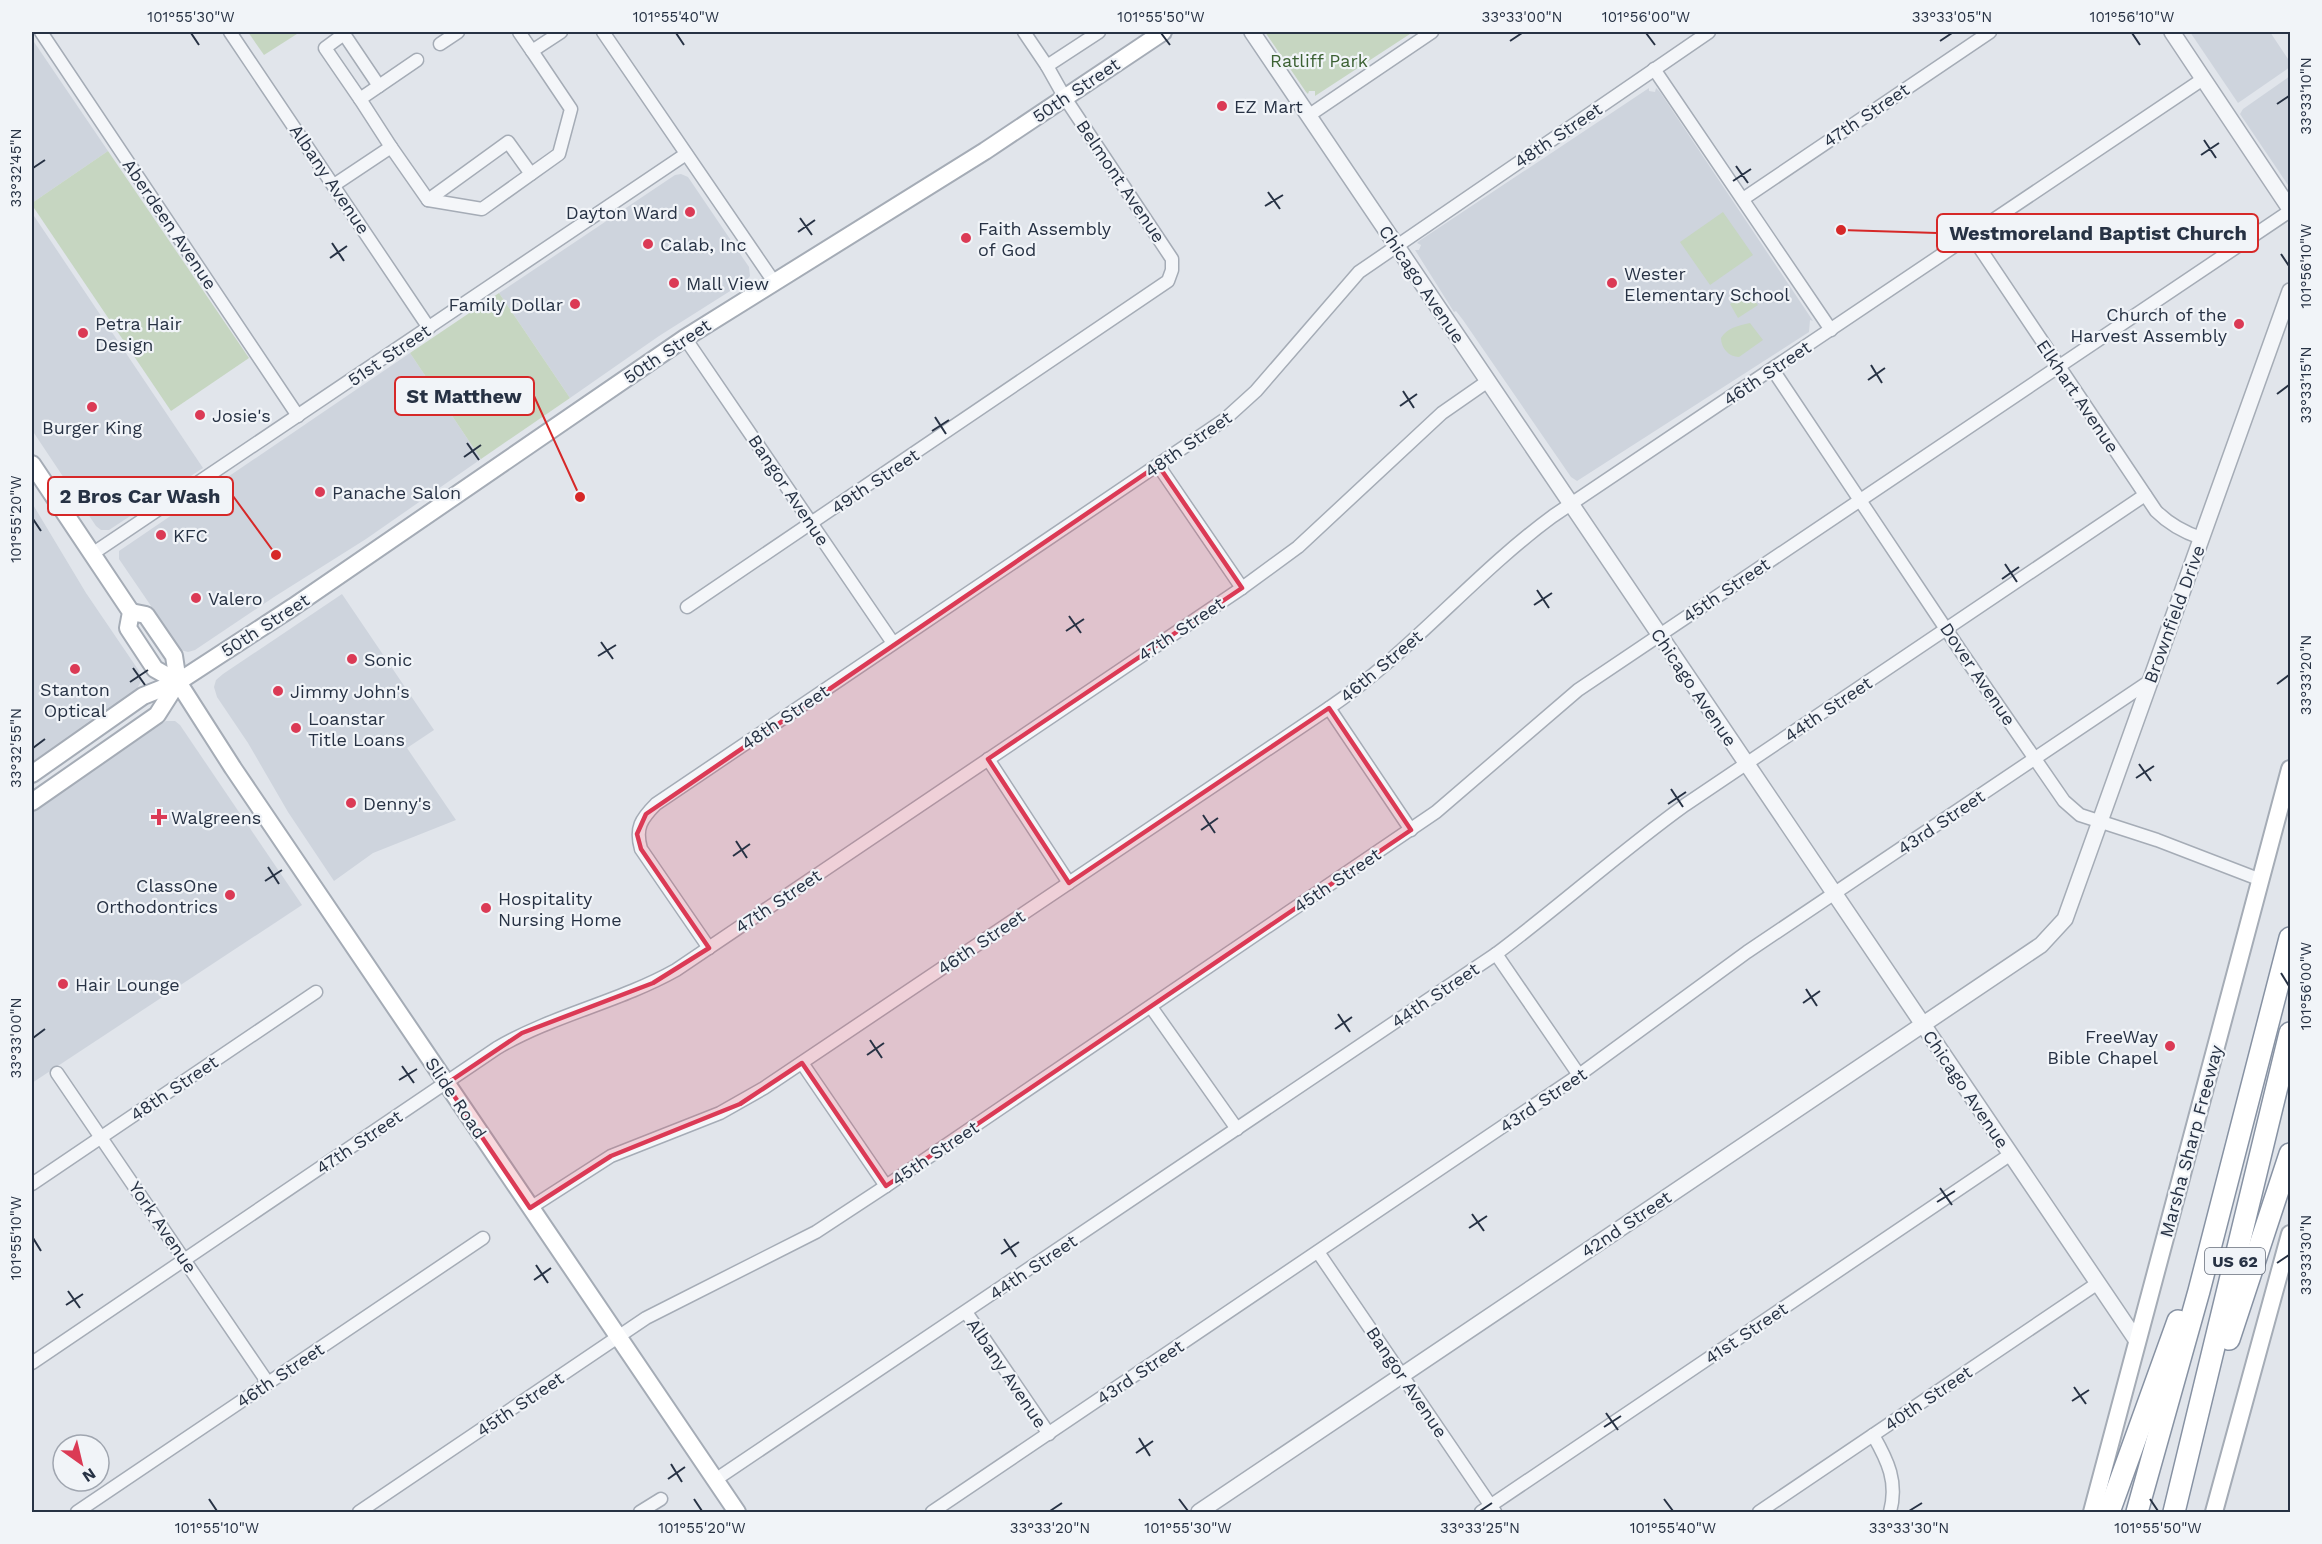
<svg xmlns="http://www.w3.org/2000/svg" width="2322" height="1544" font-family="'Work Sans',sans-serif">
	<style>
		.built { fill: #ced4dd }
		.green { fill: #c6d6c1 }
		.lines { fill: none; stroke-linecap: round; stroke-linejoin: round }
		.minor-casing { stroke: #a5acb6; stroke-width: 15 }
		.tertiary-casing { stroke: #a5acb6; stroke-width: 18 }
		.secondary-casing { stroke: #a5acb6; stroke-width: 20 }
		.motorway-casing { stroke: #8792a3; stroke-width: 24 }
		.minor { stroke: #f4f6f9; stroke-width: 12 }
		.tertiary { stroke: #f4f6f9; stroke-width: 15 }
		.secondary { stroke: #fff; stroke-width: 16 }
		.motorway { stroke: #fff; stroke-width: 21 }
		.marked { fill: #db3a55; fill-opacity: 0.2; stroke: #db3a55; stroke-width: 4.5; stroke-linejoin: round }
		.ticks { fill: none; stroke: #273244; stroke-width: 2 }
		.poi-dot { fill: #db3a55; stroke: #f1f4f8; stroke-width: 2 }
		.labels { text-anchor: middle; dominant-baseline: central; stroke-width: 4.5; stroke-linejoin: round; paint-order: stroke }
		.shield { fill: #f1f4f8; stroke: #646c7a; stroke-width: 1.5 }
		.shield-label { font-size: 16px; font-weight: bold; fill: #273244 }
		.park-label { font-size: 18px; fill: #3c6133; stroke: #f1f4f8 }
		.street-label { font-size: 18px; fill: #273244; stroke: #f1f4f8 }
		.poi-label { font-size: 18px; fill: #273244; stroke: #f1f4f8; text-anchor: start }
		.leader { fill: none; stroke: #d62828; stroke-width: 2 }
		.callout-dot { fill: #d62828; stroke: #f1f4f8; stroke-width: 2 }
		.callout { fill: #f1f4f8; stroke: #d62828; stroke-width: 2 }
		.callout-label { font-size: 20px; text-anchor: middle; font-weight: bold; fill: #273244 }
		.neatline { fill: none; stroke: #273244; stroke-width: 2 }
		.ticks-label { font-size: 15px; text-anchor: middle; fill: #273244 }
	</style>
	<rect width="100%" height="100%" fill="#e1e5eb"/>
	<!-- built -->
	<g class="built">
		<polygon points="2190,32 2270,32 2290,62 2290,67 2238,103"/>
		<polygon points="32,39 108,151 32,203"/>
		<polygon points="2290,76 2290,188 2240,114 2243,109"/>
		<polygon points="1649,88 1649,91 1655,92 1656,88 1660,92 1813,321 1810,320 1809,332 1577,481 1571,477 1463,320 1456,311 1454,312 1415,250 1419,250 1421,245 1417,243 1419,241"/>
		<polygon points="681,174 688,177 749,267 750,276 746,281 659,336 570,398 499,293 675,175"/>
		<polygon points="32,213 203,468 109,530 101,530 96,526 32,430"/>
		<polygon points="410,353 481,459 366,539 274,597 195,650 188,652 181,650 119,559 119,551"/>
		<polygon points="32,503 86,593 139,671 141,681 135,693 32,763"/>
		<polygon points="342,594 434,730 407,748 456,820 373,853 334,881 288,812 248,743 217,697 214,687 216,680 223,674"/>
		<polygon points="166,721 175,721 180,725 302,905 32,1083 32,812"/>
	</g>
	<!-- green -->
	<g class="green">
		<polygon points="248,32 300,32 264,55"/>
		<polygon points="1265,32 1413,32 1315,96 1315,91 1309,91 1308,94 1306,92"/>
		<polygon points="108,151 249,358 171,411 32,205 32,203"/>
		<polygon points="1723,212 1753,255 1710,285 1680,242"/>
		<polygon points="1747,292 1758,305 1738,318 1730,304"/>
		<polygon points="499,293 570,398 481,459 410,353"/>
		<path d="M1750,323L1763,340L1739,357C1729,357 1721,348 1721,338C1728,327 1738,326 1750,323Z"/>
	</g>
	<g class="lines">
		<!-- minor casing -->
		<g class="minor-casing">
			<g id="minor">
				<polyline points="41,32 298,416"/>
				<polyline points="230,32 429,328"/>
				<polyline points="519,32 532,51"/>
				<polyline points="603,32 774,282"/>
				<polyline points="1024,32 1047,66 1099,32"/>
				<polyline points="440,44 458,32"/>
				<polyline points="1654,69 1831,330"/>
				<polyline points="360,99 325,48 344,34 379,86"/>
				<polyline points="1308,116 1432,32"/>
				<polyline points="391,147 360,99 417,60"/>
				<polyline points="334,185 391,147 428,200 482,209 559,154 571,109 532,51 561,32"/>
				<polyline points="1743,199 1990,32"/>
				<polyline points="428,200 508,142 531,174"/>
				<path d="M1971,235L2156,511C2169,524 2183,532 2201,538"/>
				<polyline points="685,338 893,643"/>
				<polyline points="1773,370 1962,653 2064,801 2080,815 2157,840 2261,880"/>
				<polyline points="1158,465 1242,588"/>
				<polyline points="92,554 686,154"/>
				<polyline points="687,607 1168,281 1172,270 1172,259 1065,98 1047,66"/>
				<polyline points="1329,708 1411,830"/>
				<polyline points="988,759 1069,883"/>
				<path d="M709,948L641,849C635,828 641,819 656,804L1224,420L1256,391L1359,272L1709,32"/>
				<polyline points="1496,954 1579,1075"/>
				<polyline points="1151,1007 1237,1129"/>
				<polyline points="802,1063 886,1186"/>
				<polyline points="57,1073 268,1383"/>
				<polyline points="32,1184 316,992"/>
				<path d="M530,1208L611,1156L720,1113L764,1088L1329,708C1411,652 1474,574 1553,516L2203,79"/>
				<polyline points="1318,1252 1495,1512"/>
				<polyline points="966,1312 1049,1434"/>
				<path d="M32,1363L497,1048C553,1015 619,1002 676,970L1242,588L1298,547L1442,413L1488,381"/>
				<path d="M1873,1435C1888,1461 1898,1482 1890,1512"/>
				<path d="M715,1480L1496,954C1560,906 1620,852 1685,805L2145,495"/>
				<polyline points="77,1512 483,1238"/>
				<polyline points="359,1512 646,1318 816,1232 886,1186 1436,812 1578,690 2290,211"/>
				<polyline points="640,1512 661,1499"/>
				<polyline points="932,1512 1579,1075 1747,952 2150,681"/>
				<polyline points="1481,1512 2011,1154"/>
				<polyline points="1759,1512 2098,1283"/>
			</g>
		</g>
		<!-- tertiary casing -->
		<g class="tertiary-casing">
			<g id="tertiary">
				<polyline points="1252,32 2137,1341"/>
				<polyline points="2172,32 2290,209"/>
				<polyline points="1199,1512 2041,945 2065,919 2290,291"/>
			</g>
		</g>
		<!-- secondary casing -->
		<g class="secondary-casing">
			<g id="secondary">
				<polyline points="32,464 131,612 128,628 155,669 178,682"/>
				<polyline points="131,612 146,615 174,656 178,682 233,768 737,1512"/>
				<polyline points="32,774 143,696 178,682 293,607 685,338 985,151 1163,32"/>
				<polyline points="32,802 157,715 178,682"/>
				<polyline points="2092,1512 2290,769"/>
				<polyline points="2214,1512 2290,1234"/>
			</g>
		</g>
		<!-- motorway casing -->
		<g class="motorway-casing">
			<g id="motorway">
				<polyline points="2229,1339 2290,1154"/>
				<polyline points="2109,1512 2178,1321"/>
				<polyline points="2137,1512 2199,1291 2290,938"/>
				<polyline points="2174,1512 2290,1033"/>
			</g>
		</g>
		<!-- minor -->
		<use href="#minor" class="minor"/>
		<!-- tertiary -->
		<use href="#tertiary" class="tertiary"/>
		<!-- secondary -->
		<use href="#secondary" class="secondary"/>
		<!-- motorway -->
		<use href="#motorway" class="motorway"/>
	</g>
	<!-- marked area -->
	<path class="marked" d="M1158,465L1242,588L988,759L1069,883L1329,708L1411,830L886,1186L802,1063L740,1104L611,1156L530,1208L446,1084L522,1033L653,983L709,948L641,849L637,834L646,814Z"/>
	<!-- ticks -->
	<path class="ticks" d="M191,33L199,45M676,33L684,45M1161,33L1170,45M1646,33L1655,45M2132,33L2140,45M1510,41L1522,33M1940,41L1952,33M2277,104L2289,96M2204,140L2216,158M2201,155L2219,143M1736,166L1748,183M33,168L45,160M1733,181L1751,169M1268,192L1280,209M1265,206L1283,195M800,218L812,235M798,232L815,220M332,243L344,261M2281,254L2289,266M330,258L347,246M1871,365L1882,383M1868,380L1885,368M1403,391L1414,408M2277,394L2289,385M1400,406L1417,394M935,417L946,434M932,431L949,420M467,443L479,460M464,457L481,445M33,519L41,531M2005,564L2017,582M2002,579L2019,567M1537,590L1549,608M1534,605L1552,593M1069,616L1081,633M1066,631L1084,619M601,642L613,659M598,656L616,645M133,668L145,685M130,682L148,670M2277,684L2289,675M33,748L45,739M2139,764L2151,781M2136,778L2154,766M1671,789L1683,807M1668,804L1686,792M1203,815L1215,833M1201,830L1218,818M736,841L747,858M733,856L750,844M268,867L279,884M265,881L282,870M2281,973L2289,986M1806,989L1817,1006M1803,1003L1820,991M1338,1014L1350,1032M1335,1029L1352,1017M33,1038L45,1029M870,1040L882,1058M867,1055L884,1043M402,1066L414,1083M399,1080L417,1069M1940,1188L1952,1205M1937,1202L1955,1191M1472,1214L1484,1231M1469,1228L1487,1216M33,1238L41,1251M1004,1239L1016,1257M1001,1254L1019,1242M2277,1263L2289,1255M536,1265L548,1283M534,1280L551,1268M68,1291L80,1308M66,1305L83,1294M2074,1387L2086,1404M2072,1401L2089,1390M1606,1413L1618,1430M1604,1427L1621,1416M1139,1438L1150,1456M1136,1453L1153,1441M671,1464L682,1482M668,1479L685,1467M209,1499L217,1511M694,1499L702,1511M1179,1499L1188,1511M1664,1499L1673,1511M2150,1499L2158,1511M1050,1511L1062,1503M1480,1511L1492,1503M1909,1511L1922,1503"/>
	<!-- markers -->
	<g class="poi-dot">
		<circle cx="1222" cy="106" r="6"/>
		<circle cx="690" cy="212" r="6"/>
		<circle cx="966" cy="238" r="6"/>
		<circle cx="648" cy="244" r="6"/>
		<circle cx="674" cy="283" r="6"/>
		<circle cx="1612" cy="283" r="6"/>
		<circle cx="575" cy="304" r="6"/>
		<circle cx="2239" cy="324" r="6"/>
		<circle cx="83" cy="333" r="6"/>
		<circle cx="92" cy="407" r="6"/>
		<circle cx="200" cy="415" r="6"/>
		<circle cx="320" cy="492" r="6"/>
		<circle cx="161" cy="535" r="6"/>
		<circle cx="196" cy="598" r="6"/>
		<circle cx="352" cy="659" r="6"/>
		<circle cx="75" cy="669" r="6"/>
		<circle cx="278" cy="691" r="6"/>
		<circle cx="296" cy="728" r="6"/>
		<circle cx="351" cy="803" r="6"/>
		<path d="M156 808h6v6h6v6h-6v6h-6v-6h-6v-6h6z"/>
		<circle cx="230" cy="895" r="6"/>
		<circle cx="486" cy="908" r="6"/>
		<circle cx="63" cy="984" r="6"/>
		<circle cx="2170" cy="1046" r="6"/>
	</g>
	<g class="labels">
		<!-- shield labels -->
		<rect class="shield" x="2205" y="1248" width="60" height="26" rx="4.5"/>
		<g class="shield-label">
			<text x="2235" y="1261">US 62</text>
		</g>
		<!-- park labels -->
		<g class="park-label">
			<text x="1319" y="60">Ratliff Park</text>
		</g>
		<!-- street labels -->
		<g class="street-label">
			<text transform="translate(1076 90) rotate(-34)">50th Street</text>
			<text transform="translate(1866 115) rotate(-34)">47th Street</text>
			<text transform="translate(1558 135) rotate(-34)">48th Street</text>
			<text transform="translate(330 179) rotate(56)">Albany Avenue</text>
			<text transform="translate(1121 181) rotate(56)">Belmont Avenue</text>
			<text transform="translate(170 224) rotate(56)">Aberdeen Avenue</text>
			<text transform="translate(1422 284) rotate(56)">Chicago Avenue</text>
			<text transform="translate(667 351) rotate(-34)">50th Street</text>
			<text transform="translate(389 355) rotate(-34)">51st Street</text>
			<text transform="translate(1767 373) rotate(-34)">46th Street</text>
			<text transform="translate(2078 396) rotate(56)">Elkhart Avenue</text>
			<text transform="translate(1188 444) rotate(-35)">48th Street</text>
			<text transform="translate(875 481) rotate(-34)">49th Street</text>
			<text transform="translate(789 490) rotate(56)">Bangor Avenue</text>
			<text transform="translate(1726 590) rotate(-34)">45th Street</text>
			<text transform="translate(2174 614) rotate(-70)">Brownfield Drive</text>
			<text transform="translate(265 625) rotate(-33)">50th Street</text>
			<text transform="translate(1181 629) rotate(-34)">47th Street</text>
			<text transform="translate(1381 666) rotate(-40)">46th Street</text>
			<text transform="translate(1978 674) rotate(56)">Dover Avenue</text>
			<text transform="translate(1694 687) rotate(56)">Chicago Avenue</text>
			<text transform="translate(1828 709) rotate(-34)">44th Street</text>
			<text transform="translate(785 717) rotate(-34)">48th Street</text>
			<text transform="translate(1941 822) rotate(-34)">43rd Street</text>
			<text transform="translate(1337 880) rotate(-34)">45th Street</text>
			<text transform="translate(778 901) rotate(-34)">47th Street</text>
			<text transform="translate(981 942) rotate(-34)">46th Street</text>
			<text transform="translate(1435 995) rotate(-34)">44th Street</text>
			<text transform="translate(174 1088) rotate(-34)">48th Street</text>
			<text transform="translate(1966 1089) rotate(56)">Chicago Avenue</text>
			<text transform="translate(456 1098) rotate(56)">Slide Road</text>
			<text transform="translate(1543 1100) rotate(-34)">43rd Street</text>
			<text transform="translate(2191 1141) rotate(-75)">Marsha Sharp Freeway</text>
			<text transform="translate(359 1142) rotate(-34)">47th Street</text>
			<text transform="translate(935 1153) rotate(-34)">45th Street</text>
			<text transform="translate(1626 1224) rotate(-34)">42nd Street</text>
			<text transform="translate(163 1227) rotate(56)">York Avenue</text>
			<text transform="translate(1033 1267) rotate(-34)">44th Street</text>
			<text transform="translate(1746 1333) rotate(-34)">41st Street</text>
			<text transform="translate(1140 1372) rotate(-34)">43rd Street</text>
			<text transform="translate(1007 1373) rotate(56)">Albany Avenue</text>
			<text transform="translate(280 1375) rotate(-34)">46th Street</text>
			<text transform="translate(1407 1382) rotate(56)">Bangor Avenue</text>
			<text transform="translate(1928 1398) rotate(-34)">40th Street</text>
			<text transform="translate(520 1404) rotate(-34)">45th Street</text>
		</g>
		<!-- poi labels -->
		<g class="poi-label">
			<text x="1234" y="106">EZ Mart</text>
			<text x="678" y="212" text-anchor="end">Dayton Ward</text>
			<text x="978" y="228">Faith Assembly<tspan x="978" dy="21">of God</tspan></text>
			<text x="660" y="244">Calab, Inc</text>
			<text x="1624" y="273">Wester<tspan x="1624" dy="21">Elementary School</tspan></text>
			<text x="686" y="283">Mall View</text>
			<text x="563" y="304" text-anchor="end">Family Dollar</text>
			<text x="2227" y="314" text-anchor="end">Church of the<tspan x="2227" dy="21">Harvest Assembly</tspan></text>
			<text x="95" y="323">Petra Hair<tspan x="95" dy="21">Design</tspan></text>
			<text x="212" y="415">Josie's</text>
			<text x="92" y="427" text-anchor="middle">Burger King</text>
			<text x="332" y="492">Panache Salon</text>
			<text x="173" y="535">KFC</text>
			<text x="208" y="598">Valero</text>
			<text x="364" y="659">Sonic</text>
			<text x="75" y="689" text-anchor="middle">Stanton<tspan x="75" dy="21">Optical</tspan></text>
			<text x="290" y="691">Jimmy John's</text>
			<text x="308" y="718">Loanstar<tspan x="308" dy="21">Title Loans</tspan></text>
			<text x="363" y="803">Denny's</text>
			<text x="171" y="817">Walgreens</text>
			<text x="218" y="885" text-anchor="end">ClassOne<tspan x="218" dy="21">Orthodontrics</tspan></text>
			<text x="498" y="898">Hospitality<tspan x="498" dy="21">Nursing Home</tspan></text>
			<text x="75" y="984">Hair Lounge</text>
			<text x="2158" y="1036" text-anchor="end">FreeWay<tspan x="2158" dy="21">Bible Chapel</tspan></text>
		</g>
	</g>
	<!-- callouts -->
	<path class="leader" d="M1841 230L1937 233M580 497L534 396M276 555L233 496"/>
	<g class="callout-dot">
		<circle cx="1841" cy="230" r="6"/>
		<circle cx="580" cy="497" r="6"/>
		<circle cx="276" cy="555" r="6"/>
	</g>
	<g class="callout">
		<rect x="1937" y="214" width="321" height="38" rx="6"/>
		<rect x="395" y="377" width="139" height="38" rx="6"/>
		<rect x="48" y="477" width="185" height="38" rx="6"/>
	</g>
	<g class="callout-label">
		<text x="2098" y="240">Westmoreland Baptist Church</text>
		<text x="464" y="403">St Matthew</text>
		<text x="140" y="503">2 Bros Car Wash</text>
	</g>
	<!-- border -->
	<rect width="2322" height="1544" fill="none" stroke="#f1f4f8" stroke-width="66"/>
	<!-- north arrow -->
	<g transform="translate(81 1463) rotate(146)"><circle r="28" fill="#f1f4f8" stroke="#a0a6b0" stroke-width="1.5"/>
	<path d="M0-4.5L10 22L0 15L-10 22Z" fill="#db3a55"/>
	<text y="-9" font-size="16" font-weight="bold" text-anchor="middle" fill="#273244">N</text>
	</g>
	<rect x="33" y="33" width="2256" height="1478" class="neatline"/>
	<g class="ticks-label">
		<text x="191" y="22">101°55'30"W</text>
		<text x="676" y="22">101°55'40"W</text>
		<text x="1161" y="22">101°55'50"W</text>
		<text x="1522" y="22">33°33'00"N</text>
		<text x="1646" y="22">101°56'00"W</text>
		<text x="1952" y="22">33°33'05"N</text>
		<text x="2132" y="22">101°56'10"W</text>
		<text transform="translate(2306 96) rotate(-90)" y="5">33°33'10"N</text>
		<text transform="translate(16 168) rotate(-90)" y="5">33°32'45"N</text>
		<text transform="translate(2306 266) rotate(-90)" y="5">101°56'10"W</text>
		<text transform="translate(2306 385) rotate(-90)" y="5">33°33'15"N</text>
		<text transform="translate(16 519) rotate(-90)" y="5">101°55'20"W</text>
		<text transform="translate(2306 675) rotate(-90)" y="5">33°33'20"N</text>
		<text transform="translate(16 748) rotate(-90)" y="5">33°32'55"N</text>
		<text transform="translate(2306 986) rotate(-90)" y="5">101°56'00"W</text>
		<text transform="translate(16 1038) rotate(-90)" y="5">33°33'00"N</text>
		<text transform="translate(16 1238) rotate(-90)" y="5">101°55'10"W</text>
		<text transform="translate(2306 1255) rotate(-90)" y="5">33°33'30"N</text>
		<text x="217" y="1533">101°55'10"W</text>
		<text x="702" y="1533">101°55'20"W</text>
		<text x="1050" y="1533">33°33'20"N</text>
		<text x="1188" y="1533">101°55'30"W</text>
		<text x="1480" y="1533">33°33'25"N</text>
		<text x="1673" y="1533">101°55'40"W</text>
		<text x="1909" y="1533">33°33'30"N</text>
		<text x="2158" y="1533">101°55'50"W</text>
	</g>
</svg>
